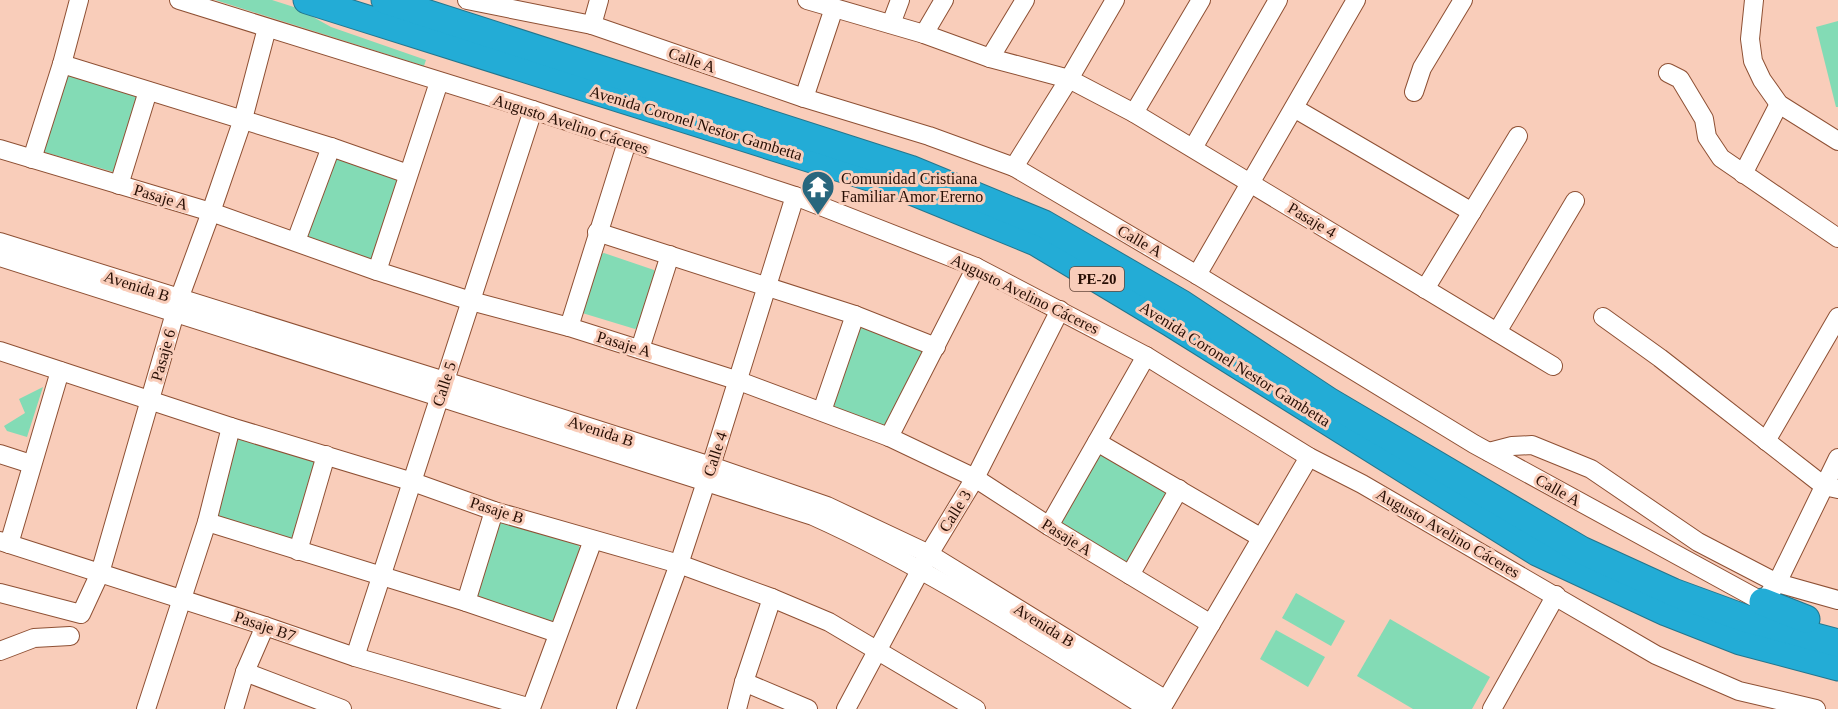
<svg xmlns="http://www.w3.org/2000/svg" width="1838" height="709" font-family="'Times New Roman',serif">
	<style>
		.green { fill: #83dbb5 }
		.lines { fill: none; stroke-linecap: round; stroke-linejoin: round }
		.minor-casing { stroke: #8e5034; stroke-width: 20 }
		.highway-casing { stroke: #24758c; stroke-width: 29 }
		.minor { stroke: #fff; stroke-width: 18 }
		.highway { stroke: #23acd6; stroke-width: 27 }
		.labels { text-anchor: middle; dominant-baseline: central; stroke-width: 6; stroke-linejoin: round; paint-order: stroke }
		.shield { fill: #f9cdba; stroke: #66473b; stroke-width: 1.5 }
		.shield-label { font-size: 15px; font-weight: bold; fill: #270e04 }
		.street-label { font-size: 16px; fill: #270e04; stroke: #f9cdba }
		.poi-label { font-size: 16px; fill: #270e04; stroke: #f9cdba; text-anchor: start }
	</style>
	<rect width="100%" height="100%" fill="#f9cdba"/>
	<!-- green -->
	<g class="green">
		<polygon points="215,0 272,0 297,8 331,27 426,60 424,66"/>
		<polygon points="1838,21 1838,107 1836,107 1816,27"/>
		<polygon points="67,73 141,97 117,173 44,152"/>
		<polygon points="337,158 400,177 377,256 371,259 305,237"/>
		<polygon points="604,253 654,270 656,275 641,325 635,329 579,312 596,256"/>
		<polygon points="858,324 928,349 891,429 828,407"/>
		<polygon points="43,387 27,437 7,431 4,426 25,413 19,399"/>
		<polygon points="234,434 313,457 316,462 295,540 290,541 212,517"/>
		<polygon points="1098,451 1168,489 1170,498 1130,562 1123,563 1061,528 1059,520"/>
		<polygon points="496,521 576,541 580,548 554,621 548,623 475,599"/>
		<polygon points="1296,593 1345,621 1331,646 1282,618"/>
		<polygon points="1390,619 1490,677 1472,709 1413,709 1357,676"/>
		<polygon points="1276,630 1325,657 1308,687 1260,659"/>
	</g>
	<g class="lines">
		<!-- minor casing -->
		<g class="minor-casing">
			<g id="minor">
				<polyline points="179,0 533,110 795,196 976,267 1146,356 1309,457 1362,484 1656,655 1739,691 1816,709"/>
				<polyline points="467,0 592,25 804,98 929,136 1014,167 1197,275 1474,444 1763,602 1777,583 1838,458"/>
				<polyline points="807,0 924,34 990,58 1069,79 1134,113 1553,366"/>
				<polyline points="1754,0 1750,39 1753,61 1762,80 1779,104 1838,141"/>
				<polyline points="891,24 900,0"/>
				<polyline points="592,25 599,0"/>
				<polyline points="924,34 944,0"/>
				<polyline points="990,58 1025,0"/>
				<polyline points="62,64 331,147 408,174"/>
				<polyline points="1668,73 1680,79 1704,119 1707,137 1721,158 1838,238"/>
				<polyline points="1414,92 1422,68 1463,0"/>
				<polyline points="804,98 834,8"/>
				<polyline points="1294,108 1472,212"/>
				<polyline points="1134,113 1201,0"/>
				<polyline points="1193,148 1278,0"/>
				<polyline points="0,149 211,212 377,271 471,301 569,327 739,381 889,437 975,478 1049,526 1211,624"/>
				<polyline points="32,159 62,64 79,0"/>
				<polyline points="1014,167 1069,79 1115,0"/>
				<polyline points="1743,174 1779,104"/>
				<polyline points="119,185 148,91"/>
				<polyline points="597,232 855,315 936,347"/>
				<polyline points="296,241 331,147"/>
				<polyline points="0,242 445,381 711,466 827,506 929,554 1166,700"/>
				<path d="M0,257L813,516C931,569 1039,641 1149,709"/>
				<polyline points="377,271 439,82"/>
				<polyline points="1197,275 1356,0"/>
				<polyline points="1425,289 1518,136"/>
				<polyline points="1603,317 1660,358 1824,486 1838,489"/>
				<polyline points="569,327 627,142"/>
				<polyline points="1497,332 1575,201"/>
				<polyline points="640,349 670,255"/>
				<polyline points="0,351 231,427 413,482 494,511 679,564 772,598 829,622 976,709"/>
				<polyline points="822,411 855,315"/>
				<polyline points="889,437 976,267"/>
				<polyline points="1766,441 1838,317"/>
				<polyline points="1097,442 1260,537"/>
				<polyline points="1489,452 1512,446 1532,445 1591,469 1698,542 1777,583 1838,600"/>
				<polyline points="0,454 31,464"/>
				<polyline points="207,522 466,602 557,633"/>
				<polyline points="1049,526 1146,356"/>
				<polyline points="0,541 265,626 355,657 531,708 593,540"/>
				<polyline points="9,544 60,371"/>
				<polyline points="298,551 326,455"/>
				<polyline points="1130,575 1179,489"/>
				<polyline points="0,593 81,614 100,573 179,299 211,212 243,119 267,28"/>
				<polyline points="466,602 494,511"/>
				<polyline points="0,651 34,638 70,636"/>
				<polyline points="355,657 533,110"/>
				<polyline points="245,672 342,709"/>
				<polyline points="744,682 808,709"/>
				<polyline points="146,709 207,522 231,427"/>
				<polyline points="234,709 245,672 265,626"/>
				<polyline points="626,709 679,564 706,482 795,196"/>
				<polyline points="737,709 744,682 772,598"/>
				<polyline points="846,709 929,554 975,478 1060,310"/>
				<polyline points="1161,709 1309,457"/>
				<polyline points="1492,709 1556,595"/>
			</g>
		</g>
		<!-- highway casing -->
		<g class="highway-casing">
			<g id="highway">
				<polyline points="307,0 904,188 1036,242 1171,323 1537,552 1666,612 1740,641 1838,667"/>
				<polyline points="385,0 910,169 1044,224 1182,304 1330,402 1581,550 1673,592 1744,618 1838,643"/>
				<polyline points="1763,602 1806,619"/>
			</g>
		</g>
		<!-- minor -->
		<use href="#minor" class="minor"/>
		<!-- highway -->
		<use href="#highway" class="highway"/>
	</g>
	<!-- icons -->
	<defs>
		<g id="temple-pin" transform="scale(1.725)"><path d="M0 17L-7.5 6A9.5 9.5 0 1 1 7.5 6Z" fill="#28667d" stroke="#f9cdba"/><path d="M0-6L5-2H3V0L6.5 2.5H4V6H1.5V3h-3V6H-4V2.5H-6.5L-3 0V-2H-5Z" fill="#fff"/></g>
	</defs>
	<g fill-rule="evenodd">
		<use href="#temple-pin" x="818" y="187"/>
	</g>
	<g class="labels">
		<!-- shield labels -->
		<rect class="shield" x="1070" y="267" width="54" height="24" rx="4.5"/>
		<g class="shield-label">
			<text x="1097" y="279">PE-20</text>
		</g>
		<!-- street labels -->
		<g class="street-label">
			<text transform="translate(692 60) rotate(19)">Calle A</text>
			<text transform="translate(696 123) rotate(17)">Avenida Coronel Nestor Gambetta</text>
			<text transform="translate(571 124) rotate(18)">Augusto Avelino Cáceres</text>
			<text transform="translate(161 197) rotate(17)">Pasaje A</text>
			<text transform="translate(1312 220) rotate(31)">Pasaje 4</text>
			<text transform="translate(1140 241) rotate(30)">Calle A</text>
			<text transform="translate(137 286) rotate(18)">Avenida B</text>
			<text transform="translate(1025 294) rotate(26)">Augusto Avelino Cáceres</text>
			<text transform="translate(624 344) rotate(17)">Pasaje A</text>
			<text transform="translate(163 355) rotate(-74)">Pasaje 6</text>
			<text transform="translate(1235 364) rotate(32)">Avenida Coronel Nestor Gambetta</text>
			<text transform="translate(444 384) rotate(-72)">Calle 5</text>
			<text transform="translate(601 431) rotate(18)">Avenida B</text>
			<text transform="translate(715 454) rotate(-72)">Calle 4</text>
			<text transform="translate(1558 490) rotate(29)">Calle A</text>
			<text transform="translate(497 510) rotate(18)">Pasaje B</text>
			<text transform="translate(955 511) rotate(-58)">Calle 3</text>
			<text transform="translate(1448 533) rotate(30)">Augusto Avelino Cáceres</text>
			<text transform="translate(1067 537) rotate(32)">Pasaje A</text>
			<text transform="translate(1044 625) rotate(32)">Avenida B</text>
			<text transform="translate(265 626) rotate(19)">Pasaje B7</text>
		</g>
		<!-- poi labels -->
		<g class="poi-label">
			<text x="841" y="178">Comunidad Cristiana<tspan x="841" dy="18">Familiar Amor Ererno</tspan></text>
		</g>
	</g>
</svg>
